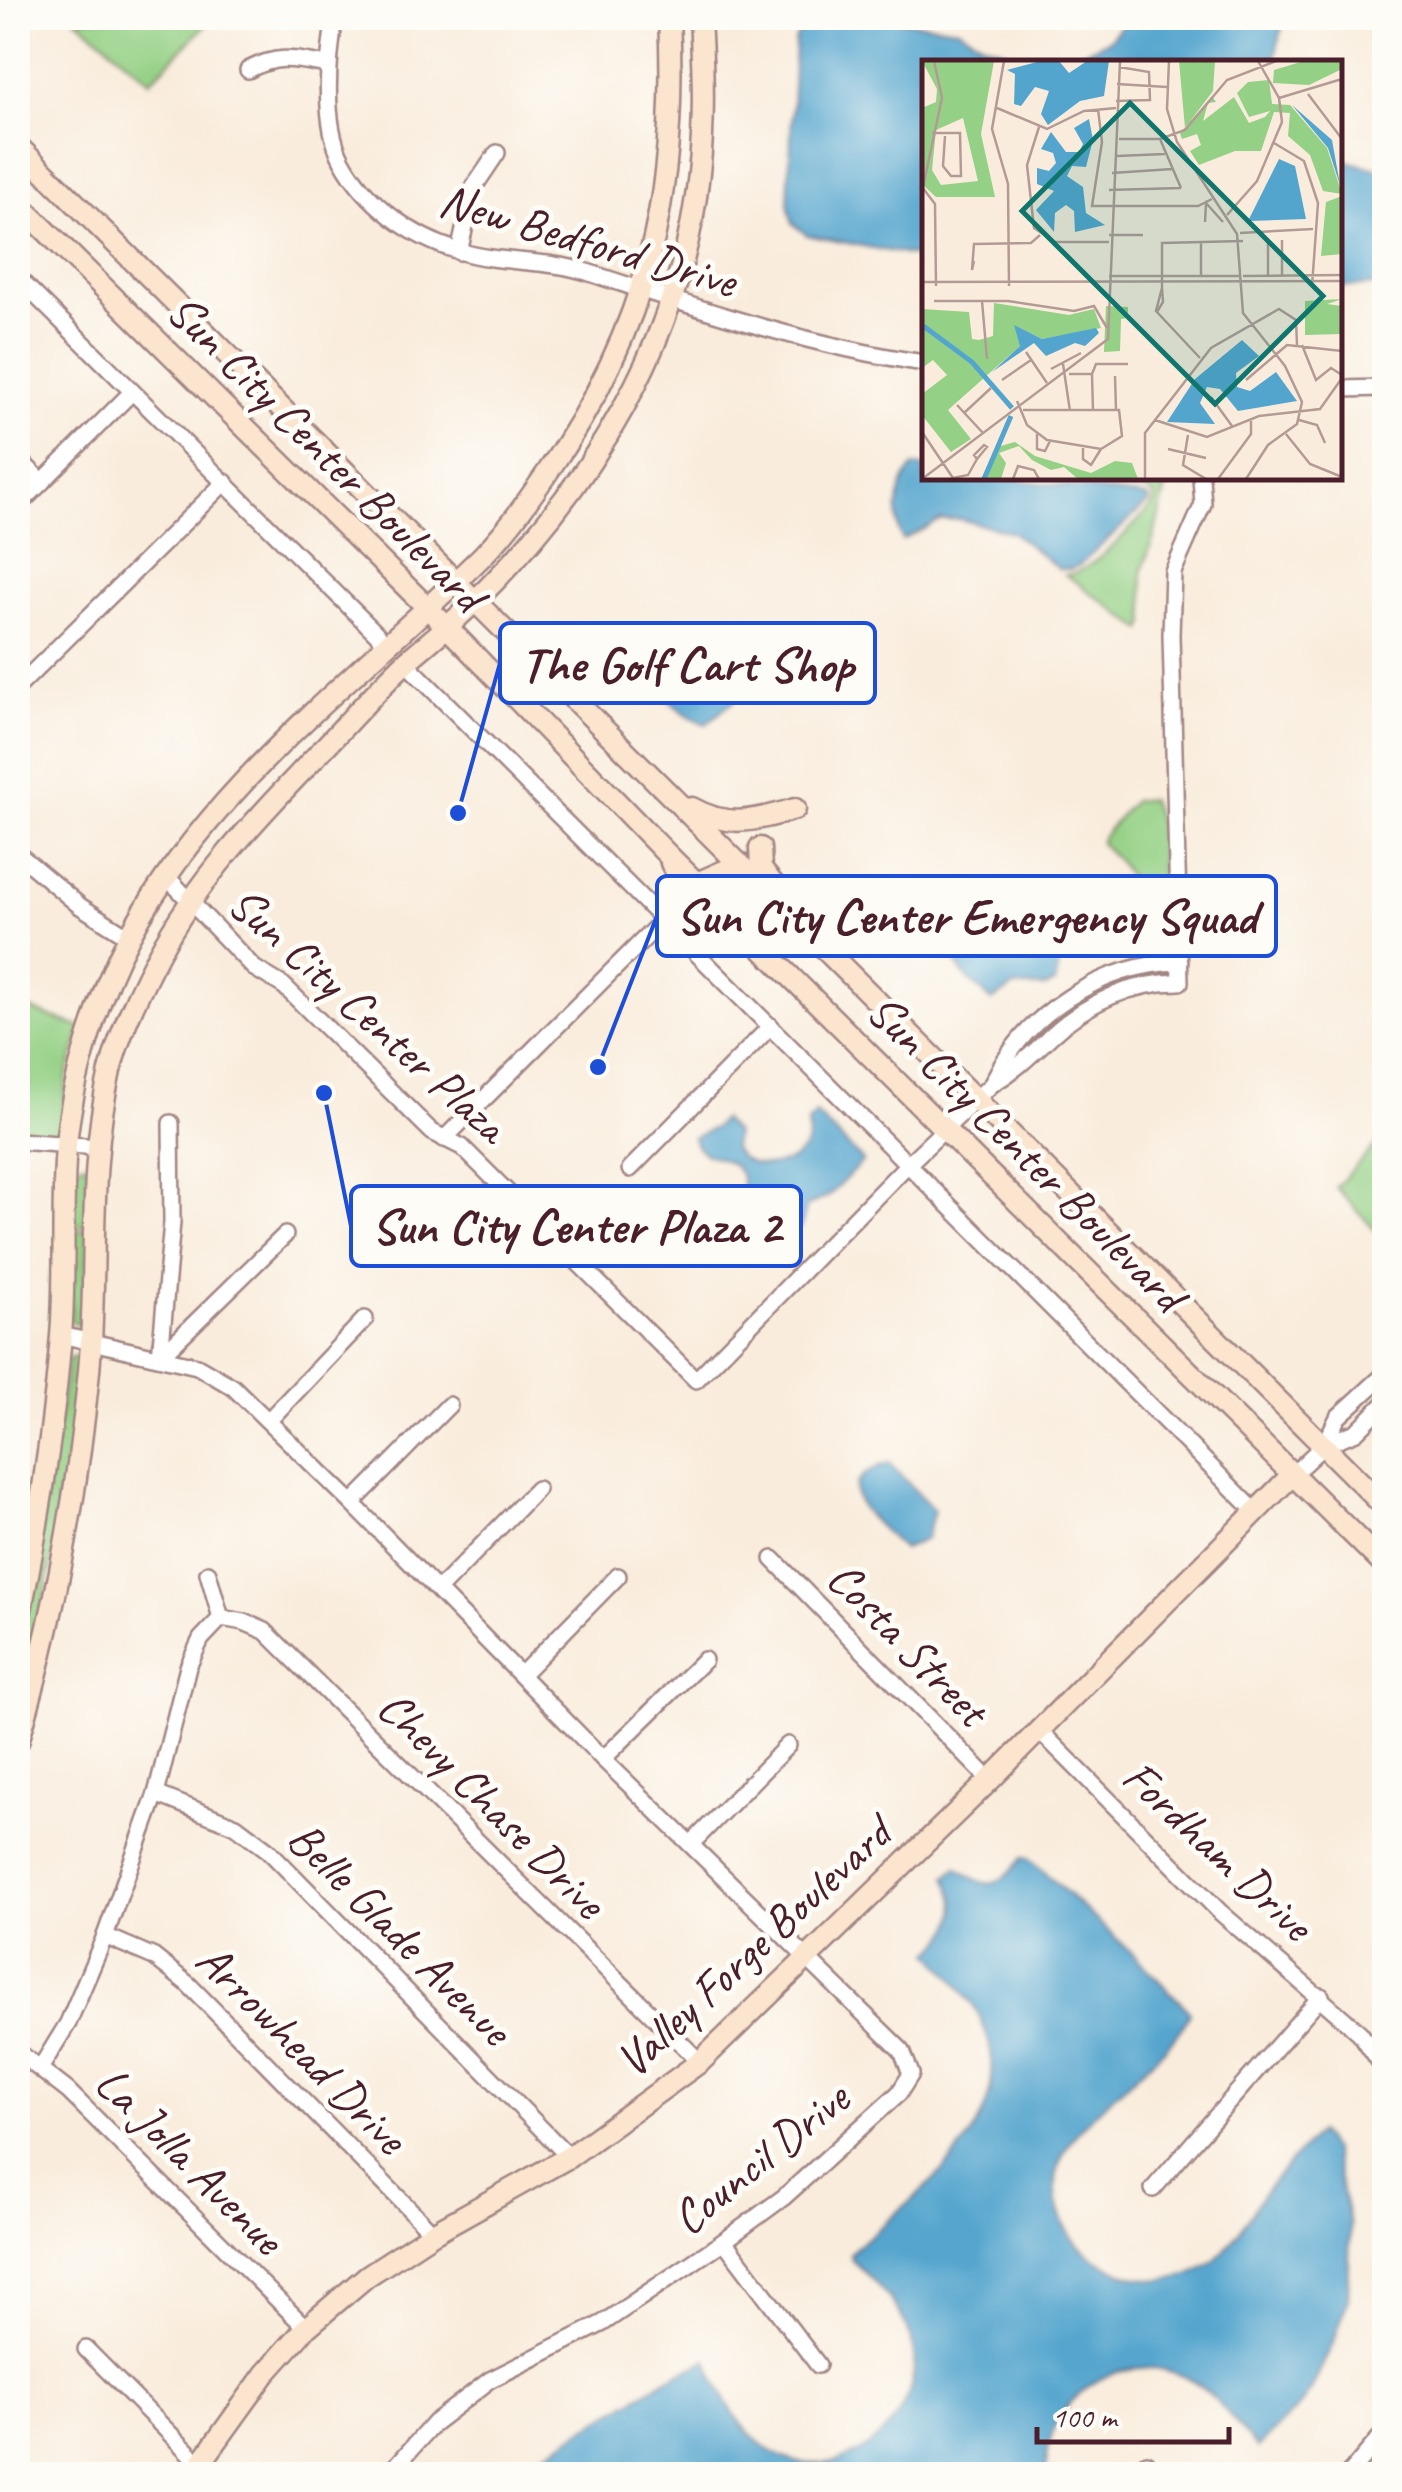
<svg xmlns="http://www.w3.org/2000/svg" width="1402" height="2492" font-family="Caveat,sans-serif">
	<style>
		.green { fill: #94d085; stroke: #6f7858; stroke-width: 2.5 }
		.water { fill: #54a5ce; stroke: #4f627c; stroke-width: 2.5 }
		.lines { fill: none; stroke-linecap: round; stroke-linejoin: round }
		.street-casing { stroke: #a28684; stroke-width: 20 }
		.secondary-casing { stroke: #a28684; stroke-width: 25 }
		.street { stroke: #fff; stroke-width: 15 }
		.secondary { stroke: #fbe5cf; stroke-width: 20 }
		.labels { text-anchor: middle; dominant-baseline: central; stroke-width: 10; stroke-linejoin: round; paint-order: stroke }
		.street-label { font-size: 48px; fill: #4a1f2b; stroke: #fdfcf7 }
		.inset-river { fill: none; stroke: #54a5ce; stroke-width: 5 }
		.inset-road { fill: none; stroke: #b39a95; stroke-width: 2.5 }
		.view { fill: #0f766e; fill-opacity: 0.15; stroke: #0f766e; stroke-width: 5 }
		.inset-edge { fill: none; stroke: #4a1f2b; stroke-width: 5 }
		.leader { fill: none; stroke: #1d4ed8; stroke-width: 4 }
		.callout-dot { fill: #1d4ed8; stroke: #fdfcf7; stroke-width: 4 }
		.callout { fill: #fdfcf7; stroke: #1d4ed8; stroke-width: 4 }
		.callout-label { font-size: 50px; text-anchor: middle; font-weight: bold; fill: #4a1f2b }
	</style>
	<rect width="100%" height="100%" fill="#fdfcf7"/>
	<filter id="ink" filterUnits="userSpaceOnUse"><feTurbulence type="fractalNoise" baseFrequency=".01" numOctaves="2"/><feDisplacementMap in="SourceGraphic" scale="20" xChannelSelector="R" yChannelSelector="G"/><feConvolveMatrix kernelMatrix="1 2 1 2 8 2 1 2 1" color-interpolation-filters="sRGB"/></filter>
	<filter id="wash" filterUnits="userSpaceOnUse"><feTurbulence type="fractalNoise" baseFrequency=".0048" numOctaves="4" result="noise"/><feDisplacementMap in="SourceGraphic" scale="40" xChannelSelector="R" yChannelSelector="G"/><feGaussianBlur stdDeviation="2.25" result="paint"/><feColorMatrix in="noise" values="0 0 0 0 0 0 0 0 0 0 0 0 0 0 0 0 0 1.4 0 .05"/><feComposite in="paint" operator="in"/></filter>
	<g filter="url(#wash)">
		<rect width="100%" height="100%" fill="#f9ecdc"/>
		<!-- green -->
		<g class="green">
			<polygon points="76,18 213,18 150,81"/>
			<path d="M1089,483L1166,486L1154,537L1142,571L1146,623L1143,630L1066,575C1094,572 1133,525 1153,505L1155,497L1148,491Z"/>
			<path d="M1150,799C1167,831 1159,895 1159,932L1152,942L1119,948C1145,900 1140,880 1100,843L1103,836L1133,801Z"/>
			<polygon points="18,1005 82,1028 67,1077 61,1136 18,1133"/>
			<polygon points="1384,1137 1384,1240 1336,1187"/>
			<polygon points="84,1163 88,1166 89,1225 72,1225 73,1168"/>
			<polygon points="72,1230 89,1230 85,1321 78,1325 70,1321"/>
			<polygon points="75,1357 81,1361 75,1439 36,1643 28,1644 22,1634 68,1359"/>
		</g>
		<!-- water -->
		<g class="water">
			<polygon points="805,18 880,18 958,28 982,43 1024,57 1066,60 1109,40 1128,18 1284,18 1274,62 924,62 924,258 807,235 793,224 788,204 795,41"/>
			<polygon points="1340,159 1384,171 1384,285 1340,287"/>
			<path d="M915,466L924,467V478H1007L1146,497L1150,501L1081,564L1071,569H1059L1012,532L959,519L940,520L903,540C891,520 899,480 915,466Z"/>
			<path d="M693,660L739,680L747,690L706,724C688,718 662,699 656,680L670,665Z"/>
			<path d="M1037,883L1044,884C1061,910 1063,954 1055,983L1046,987H1014L992,1001L962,973L956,963L1000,915Z"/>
			<path d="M816,1114L863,1161L829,1196L807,1206L801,1227L786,1230L768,1226L765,1220L745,1205C741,1194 745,1181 738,1171C725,1152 698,1161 693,1138L715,1127L721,1119L735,1133L733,1149C754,1181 820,1163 807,1124Z"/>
			<path d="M889,1463L934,1510L926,1539L903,1549C874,1521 821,1484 889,1463Z"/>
			<path d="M1023,1858H1029L1131,1952L1190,2012C1188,2021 1184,2024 1179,2031C1147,2075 1070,2120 1058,2168C1051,2196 1062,2233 1085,2251C1126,2284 1183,2293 1223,2252C1241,2234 1251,2210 1267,2189C1283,2169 1301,2151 1318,2132L1332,2150L1350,2225L1348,2299L1334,2341L1311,2390L1300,2406L1257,2448C1234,2423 1216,2392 1185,2377C1117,2345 1041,2402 1047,2474H511L667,2379L707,2360C723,2398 741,2437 780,2456C851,2490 932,2409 911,2338C901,2305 874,2282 851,2259L850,2253C915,2194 1029,2123 981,2020C969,1995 948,1973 931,1952C957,1929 963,1908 946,1877L957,1867C991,1892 995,1888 1023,1858Z"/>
		</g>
	</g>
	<g filter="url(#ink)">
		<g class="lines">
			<!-- street casing -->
			<g class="street-casing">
				<g id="street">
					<path d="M335,18C328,57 322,123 342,160C365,203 412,238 459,251C500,264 546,259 587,272C697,308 809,346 924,363"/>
					<polyline points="1382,18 1384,66"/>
					<path d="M248,70C279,54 294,59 327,65"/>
					<polyline points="459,252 474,187 497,153"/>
					<polyline points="18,278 387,644"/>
					<polyline points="1340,389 1384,388"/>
					<polyline points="18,458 42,482"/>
					<polyline points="18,506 132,392"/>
					<polyline points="406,663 1256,1512"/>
					<polyline points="18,687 225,482"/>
					<polyline points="18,854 80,906 129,937"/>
					<polyline points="165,875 254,968 284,986 432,1132 462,1147 696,1380 908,1164 992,1084"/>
					<path d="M1180,962C1102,964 1024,1014 992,1084C1016,1070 1032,1054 1052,1035C1087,1002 1133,982 1180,982L1171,635L1173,572L1203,504L1201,478"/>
					<polyline points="171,1123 172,1222 160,1357 285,1235"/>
					<polyline points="444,1139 664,919"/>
					<polyline points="18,1141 98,1147"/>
					<polyline points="630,1169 771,1026"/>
					<polyline points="61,1335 197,1366 233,1387 352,1503 603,1759 902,2051 911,2074 899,2093 784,2197 724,2241 603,2323 490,2380 434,2423 389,2474"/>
					<polyline points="269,1420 365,1319"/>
					<polyline points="1324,1445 1356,1432 1384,1404"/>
					<polyline points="1293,1474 1324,1445 1338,1417 1384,1375"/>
					<polyline points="352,1503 449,1405"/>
					<polyline points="773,1559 990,1780"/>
					<polyline points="438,1590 537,1489"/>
					<polyline points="221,1618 244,1622 265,1631 700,2062"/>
					<polyline points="522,1674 618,1576"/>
					<polyline points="1039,1730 1220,1912 1360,2033 1384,2068"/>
					<polyline points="603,1759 704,1660"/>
					<polyline points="156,1794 236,1826 268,1850 569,2157"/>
					<polyline points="691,1844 788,1745"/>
					<polyline points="105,1936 154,1957 188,1984 433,2233"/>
					<polyline points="18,2052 68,2091 306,2328"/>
					<polyline points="41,2067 68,2023 105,1936 156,1794 188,1667 201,1639 221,1618 208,1573"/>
					<polyline points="1153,2189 1321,1996"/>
					<polyline points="724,2241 818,2365"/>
					<polyline points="86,2349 201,2465"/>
					<polyline points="1146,2463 1157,2474"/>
					<polyline points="1349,2474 1384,2433"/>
				</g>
			</g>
			<!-- secondary casing -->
			<g class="secondary-casing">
				<g id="secondary">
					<polyline points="18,146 1384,1506"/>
					<polyline points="18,203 447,627 665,852 1384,1565"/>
					<path d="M692,808C729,829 757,820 795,809"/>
					<polyline points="760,848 761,869 775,886"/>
					<polyline points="689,891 697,883 740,864"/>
					<path d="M664,919C679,898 685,887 671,863"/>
					<path d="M18,1624C38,1529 53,1433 61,1336C66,1273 61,1208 66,1145C72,1079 98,995 129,937C209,788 353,681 473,565C502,538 525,505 547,473C649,326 678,194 669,18"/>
					<path d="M18,1742C54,1620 77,1497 89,1371C98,1272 87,1169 110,1071C120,1031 139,991 158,955C200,876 260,815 321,751C350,721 378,688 408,660C430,641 453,623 474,602C591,487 682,339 699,173C705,121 703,69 700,18"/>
					<polyline points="193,2474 265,2374 306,2328 367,2276 433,2233 569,2157 700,2062 990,1780 1293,1474"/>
				</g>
			</g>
			<!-- street -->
			<use href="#street" class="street"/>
			<!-- secondary -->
			<use href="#secondary" class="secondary"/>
		</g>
	</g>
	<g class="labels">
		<!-- street labels -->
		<g class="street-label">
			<text transform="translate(588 240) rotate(16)">New Bedford Drive</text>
			<text transform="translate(326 452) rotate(45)">Sun City Center Boulevard</text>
			<text transform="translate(368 1014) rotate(42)">Sun City Center Plaza</text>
			<text transform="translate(1026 1152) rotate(45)">Sun City Center Boulevard</text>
			<text transform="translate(908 1643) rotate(46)">Costa Street</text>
			<text transform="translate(492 1804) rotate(45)">Chevy Chase Drive</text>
			<text transform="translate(1218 1850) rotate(43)">Fordham Drive</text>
			<text transform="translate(400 1933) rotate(45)">Belle Glade Avenue</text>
			<text transform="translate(753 1947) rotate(-43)">Valley Forge Boulevard</text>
			<text transform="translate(302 2048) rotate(45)">Arrowhead Drive</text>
			<text transform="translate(760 2158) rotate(-39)">Council Drive</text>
			<text transform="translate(190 2160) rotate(45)">La Jolla Avenue</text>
		</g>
	</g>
	<!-- overview -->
	<g transform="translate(922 60)">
		<rect width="420" height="420" fill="#f9ecdc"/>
		<path d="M0,1H72L59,74L73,137H14L0,124V48L14,42L15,29ZM41,58L56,121L19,125L10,110L14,70ZM257,1H293L291,31L263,68ZM382,1H420V9L387,25L351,23L352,10ZM347,20L350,44L368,45L405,88L420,134L401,131L388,95L366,76L368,53L352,52L339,91H313L277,105L268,91L279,85L275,74L260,79L258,73L290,36L294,42L286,43L281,61L312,37L327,63L343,57L348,51L327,57L315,33L326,22ZM420,136V194L399,196L404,142ZM420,239L405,244L420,246V274L383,275V241ZM72,243L147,255L172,249L179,268L120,279L99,269L98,286L26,350L49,379L29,392L0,355V334L25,315L11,300L0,308V249L47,252L50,279L57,280L71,276ZM184,246L206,247V258L199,259L198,291L182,292ZM93,382L113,396L169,413L193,401L210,403L216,419H156L142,407L129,410L110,400L97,386L77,393L84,403L79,419H59L75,387Z" fill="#94d085" fill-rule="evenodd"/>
		<path d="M119,1H137L147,13L165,1H187L182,36L158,41L126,65L119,54L127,31L113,27L99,46L92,44L93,14L85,10ZM370,45L410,80L418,125L406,88ZM167,59L171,80L164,107L150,106L145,116L161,127L164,153L183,165L153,172L152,151L144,145L133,153L132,172L114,150L132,131L115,124V108L127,111L134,103L131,93L119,89L129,72L144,92H157L161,84L152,68ZM357,99L373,106L384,159L326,161ZM92,265L120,279L174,268L177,273L163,286L153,283L124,296L112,283L70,312L98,286ZM320,280L337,296L314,313L315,327L328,331L354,312L375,341L316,351L298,329L285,327L278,343L293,364L245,362L273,319Z" fill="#54a5ce"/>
		<path class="inset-river" d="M0,265L50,302L90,348M62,419L89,356"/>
		<path class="inset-road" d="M82,1L70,69L86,124L87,226M247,1L245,49L255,82L315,174L321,253L363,306L380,342L375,364L346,385L324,419M195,24L245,27M386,34L420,79M357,38L420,19M194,41L228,40L227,12L197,7M75,48L125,69L162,51L194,48M176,49L180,82L170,146H276L290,139M117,67L105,105L112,168L133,182H187M10,73H38L39,116H29L21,106L23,76M197,79H238L263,70L305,20L354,1M238,79L259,128M352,83L382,101L396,143L390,226M195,96L243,94M190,113L250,109M0,127L13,144L14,226M1,127L20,38L12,1M187,130L259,128M305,155L335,121L360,62L357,38L336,1M283,162L284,143L301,162M318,173L391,169M187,175H221M360,180V215M279,182V216M52,201L50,210L52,184L109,183L118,175M187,216H318M321,216L420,215M346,216V180M0,222L420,221M240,228V183L321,181M12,241H86L152,251L172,246L185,268M60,241L65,299M235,252L241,242L240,228L234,251L278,298M380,285L394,320L409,308L420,315M104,292L125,323M141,304L148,351M129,309L159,293M147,314H170L174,304H206M170,314L171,351M193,316L194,350M80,320L109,300M324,320L365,285L420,291M289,337L310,366M95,341L105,365L125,380L179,389L200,376L197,350H101M35,345L61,373M42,353L69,328M233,360L285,377L337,356L398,349L420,318M377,360L395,365L403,383M0,372L31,418L46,415L55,399M115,374V389L123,391L128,381M364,374L388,404L420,417M266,375L261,405L284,419M62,385L65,387L55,399L52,395ZM161,388V399L169,405L179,389M246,389L284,398M0,419L186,279L198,1M91,419L96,406L112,410L117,419M223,419V373L289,288L357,249L374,260L375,285M296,419L329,374V358"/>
		<path class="view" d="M208,43L401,236L293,344L100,151Z"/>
		<rect width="420" height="420" class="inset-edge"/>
	</g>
	<!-- callouts -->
	<path class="leader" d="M458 813L500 663M598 1067L657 916M324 1093L351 1226"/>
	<g class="callout-dot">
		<circle cx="458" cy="813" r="10"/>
		<circle cx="598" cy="1067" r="10"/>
		<circle cx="324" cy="1093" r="10"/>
	</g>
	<g class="callout">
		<rect x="500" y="623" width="375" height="80" rx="10"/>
		<rect x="657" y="876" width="619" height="80" rx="10"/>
		<rect x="351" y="1186" width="450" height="80" rx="10"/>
	</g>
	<g class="callout-label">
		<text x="687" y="681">The Golf Cart Shop</text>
		<text x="966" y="933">Sun City Center Emergency Squad</text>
		<text x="576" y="1243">Sun City Center Plaza 2</text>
	</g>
	<!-- margin -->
	<rect width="1402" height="2492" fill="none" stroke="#fdfcf7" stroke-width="60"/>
	<!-- scale -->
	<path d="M1037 2427v15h192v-15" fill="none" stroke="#4a1f2b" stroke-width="5"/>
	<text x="1052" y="2427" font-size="30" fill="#4a1f2b" stroke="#fdfcf7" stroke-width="8" paint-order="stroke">100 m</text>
</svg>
